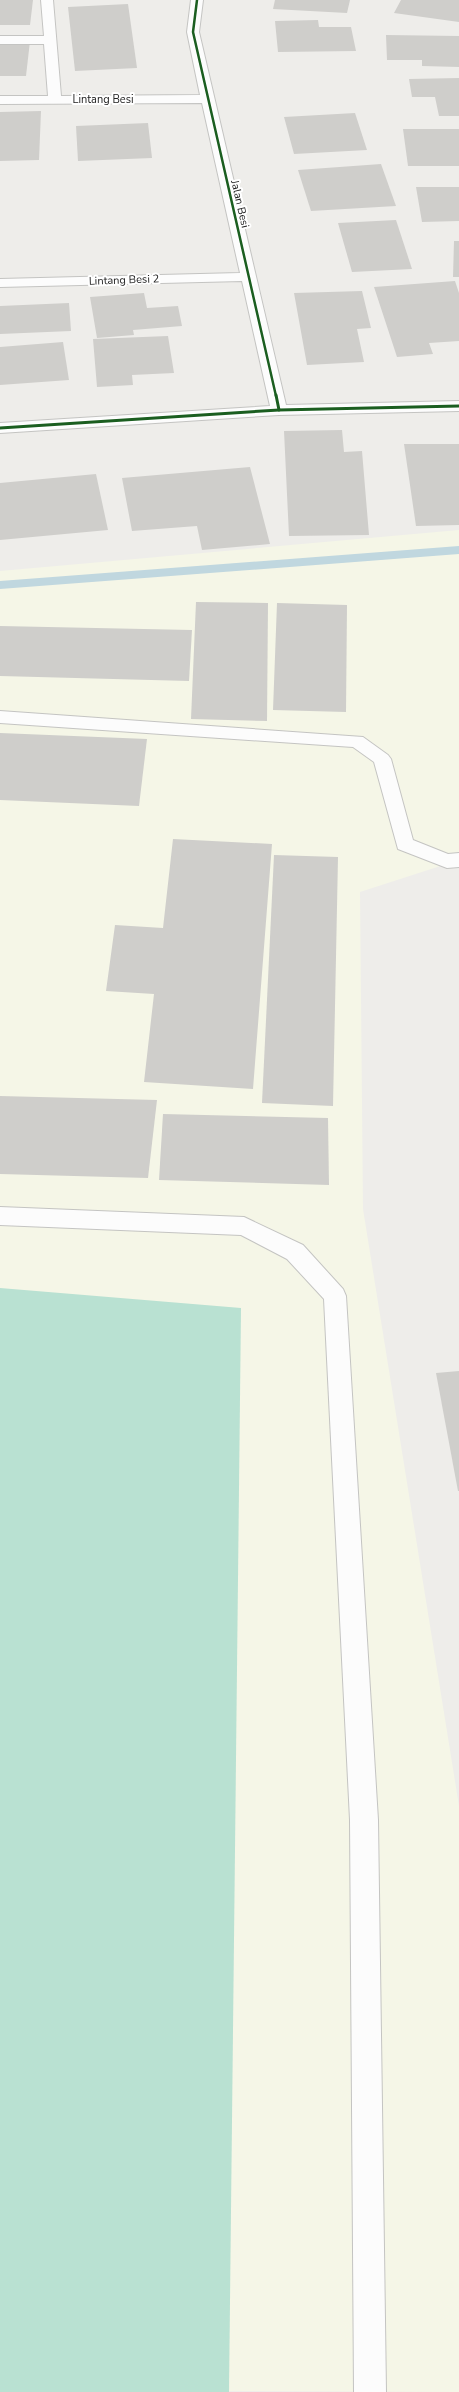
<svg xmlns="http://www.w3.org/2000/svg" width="459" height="2392" font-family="'Nunito Sans',sans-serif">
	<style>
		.education { fill: #f5f6e7 }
		.pitch { fill: #b9e1d2 }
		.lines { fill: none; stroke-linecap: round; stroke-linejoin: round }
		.stream { fill: #c0d7df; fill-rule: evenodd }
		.building { fill: #cfcecb }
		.minor-casing { stroke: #c4c4c2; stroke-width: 2 }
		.minor { fill: #fcfcfc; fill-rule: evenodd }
		.cycleway-far1-casing { stroke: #fff; stroke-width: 4 }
		.cycleway-casing { stroke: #fff; stroke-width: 5 }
		.cycleway-far1 { stroke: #1b5e20; stroke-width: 2.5 }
		.cycleway { stroke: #1b5e20; stroke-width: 3 }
		.labels { text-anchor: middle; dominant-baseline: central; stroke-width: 4; stroke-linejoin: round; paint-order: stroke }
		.far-street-label { font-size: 11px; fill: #212121; stroke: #fff }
	</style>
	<rect width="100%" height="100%" fill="#eeedea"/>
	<!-- education -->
	<polygon class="education" points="459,530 459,860 360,892 363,1209 459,1806 459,2392 0,2390 0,571"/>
	<!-- pitch -->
	<polygon class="pitch" points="0,1288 241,1308 229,2392 0,2392"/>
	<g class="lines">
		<!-- stream -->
		<polygon class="stream" points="459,546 459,554 0,589 0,581"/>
	</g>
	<!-- building -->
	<g class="building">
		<polygon points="0,0 33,0 30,25 0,25"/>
		<polygon points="275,0 350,0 347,13 273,9"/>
		<polygon points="401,0 459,0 459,22 394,13"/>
		<polygon points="128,4 137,68 75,71 68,7"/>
		<polygon points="318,20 319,27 351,27 356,51 278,52 275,21"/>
		<polygon points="386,35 459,36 459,67 422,66 422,60 387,60"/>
		<polygon points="30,41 26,76 0,76 0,42"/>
		<polygon points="459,78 459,116 439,116 435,97 412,97 409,79"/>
		<polygon points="41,111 39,160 0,161 0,112"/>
		<polygon points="355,113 367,150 294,154 284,117"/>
		<polygon points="148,123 152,158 78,161 76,126"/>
		<polygon points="403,129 459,129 459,166 408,166"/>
		<polygon points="381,164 396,206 311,211 298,170"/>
		<polygon points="416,187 459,187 459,221 422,222"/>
		<polygon points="396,220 412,269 352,272 338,223"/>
		<polygon points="454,241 459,241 459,277 453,277"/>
		<polygon points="455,281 459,293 459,341 429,343 433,354 397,357 374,287"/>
		<polygon points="362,291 371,328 357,329 364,362 307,365 294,293"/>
		<polygon points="144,293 147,308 178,306 182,326 133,330 134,335 97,338 90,297"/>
		<polygon points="69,303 71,331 0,334 0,306"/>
		<polygon points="168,336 174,373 132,375 133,385 97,387 93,339"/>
		<polygon points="63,342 69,380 0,385 0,347"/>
		<polygon points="342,430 344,452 362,451 369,535 289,536 284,431"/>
		<polygon points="404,444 459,444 459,525 416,526"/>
		<polygon points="250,467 270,544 202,550 197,526 132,531 122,478"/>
		<polygon points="96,474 108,530 0,540 0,483"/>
		<polygon points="196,602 268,603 267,721 191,719"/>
		<polygon points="277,603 347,605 346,712 273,710"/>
		<polygon points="0,626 192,630 189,681 0,676"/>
		<polygon points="0,733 147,739 139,806 0,800"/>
		<polygon points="173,839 272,844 253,1089 144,1082 154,994 106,991 115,925 163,928"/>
		<polygon points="274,855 338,857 333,1106 262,1103"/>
		<polygon points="0,1096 157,1100 148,1178 0,1174"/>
		<polygon points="163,1114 328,1118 329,1185 159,1180"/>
		<polygon points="459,1371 459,1491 458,1491 436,1373"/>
	</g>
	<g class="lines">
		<!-- minor casing -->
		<g class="minor-casing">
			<g id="minor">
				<polygon points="41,0 53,0 61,96 200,95 187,32 191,0 203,0 199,32 286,405 459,401 459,411 279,415 0,433 0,423 270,406 242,281 0,287 0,279 240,273 202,103 0,104 0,96 48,96 44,44 0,44 0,36 44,36"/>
				<polygon points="0,711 363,737 388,755 391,759 413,840 448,854 459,853 459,867 447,868 398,849 374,762 353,747 0,723"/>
				<polygon points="0,1207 244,1217 303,1245 343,1289 346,1296 378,1820 386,2392 354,2392 350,1820 324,1299 287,1259 241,1235 0,1225"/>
			</g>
		</g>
		<!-- minor -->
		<use href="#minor" class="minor"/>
		<!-- cycleway-far1 casing -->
		<g class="cycleway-far1-casing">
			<polyline id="cycleway-far1" points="197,0 193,32 276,396"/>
		</g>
		<!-- cycleway casing -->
		<g class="cycleway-casing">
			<g id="cycleway">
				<polyline points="276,395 279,410"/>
				<polyline points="0,428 279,410 459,406"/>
			</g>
		</g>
		<!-- cycleway-far1 -->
		<use href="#cycleway-far1" class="cycleway-far1"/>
		<!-- cycleway -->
		<use href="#cycleway" class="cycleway"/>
	</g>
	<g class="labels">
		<!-- far-street labels -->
		<g class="far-street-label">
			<text x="103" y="99">Lintang Besi</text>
			<text transform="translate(240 204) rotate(77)">Jalan Besi</text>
			<text transform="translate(124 280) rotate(-2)">Lintang Besi 2</text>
		</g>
	</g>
</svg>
